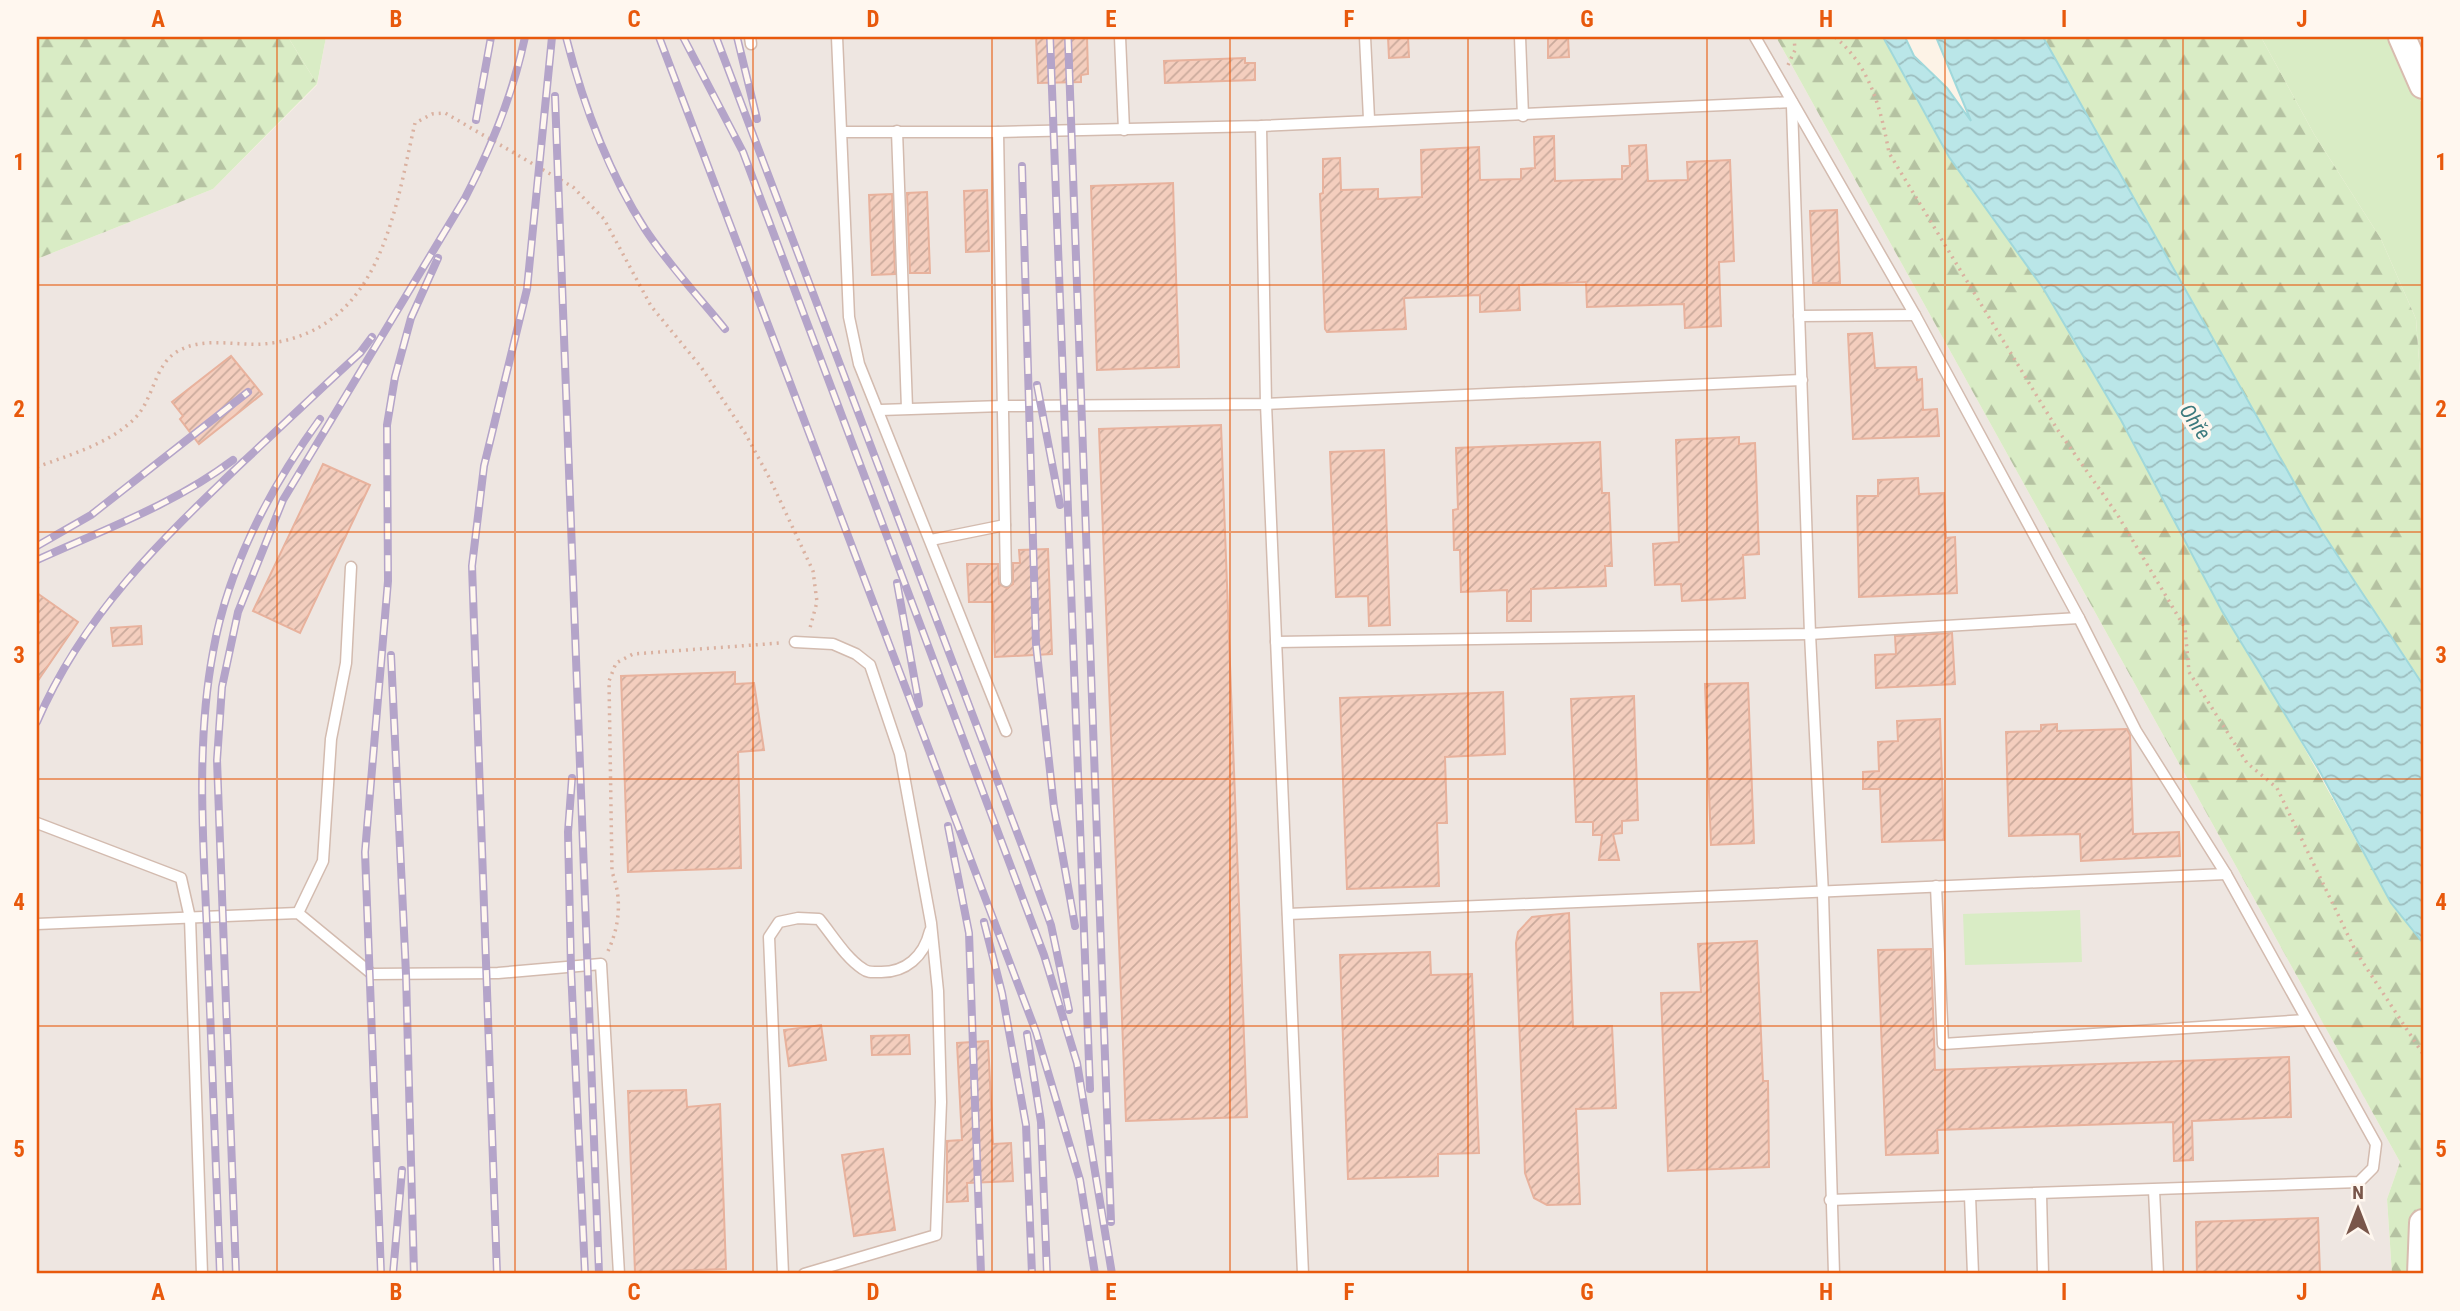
<svg xmlns="http://www.w3.org/2000/svg" width="2460" height="1311" font-family="'Roboto Condensed',sans-serif">
	<style>
		.industrial { fill: #eee6e1 }
		.grass { fill: #d9ecc5 }
		.forest { fill: url(#forest-firs) }
		.water { fill: url(#water-waves); stroke: #a0d8db; stroke-width: 2 }
		.building { fill: url(#building-hatch); stroke: #e8b29d; stroke-width: 2 }
		.lines { fill: none; stroke-linecap: round; stroke-linejoin: round }
		.lane-casing { stroke: #d3bbaf; stroke-width: 13 }
		.secondary-casing { stroke: #d8bcaf; stroke-width: 30 }
		.path { stroke: #dab1a0; stroke-width: 3.5; stroke-dasharray: 2 5; stroke-linecap: butt }
		.lane { stroke: #fff; stroke-width: 10 }
		.secondary { stroke: #fff; stroke-width: 26 }
		.rail-casing { stroke: #b4a4c9; stroke-width: 8 }
		.rail { stroke: #fff7ef; stroke-width: 5; stroke-dasharray: 16; stroke-linecap: butt }
		.grid { fill: none; stroke: #e8590c; stroke-width: 2; stroke-opacity: 0.55 }
		.labels { text-anchor: middle; dominant-baseline: central; stroke-width: 7; stroke-linejoin: round; paint-order: stroke }
		.water-label { font-size: 21px; font-style: italic; fill: #3c7a7e; stroke: #fff7ef }
		.neatline { fill: none; stroke: #e8590c; stroke-width: 2.5 }
		.grid-label { font-size: 23px; text-anchor: middle; font-weight: bold; fill: #e8590c }
	</style>
	<defs>
		<pattern id="forest-firs" width="22" height="20" patternUnits="userSpaceOnUse" patternTransform="scale(1.75)"><rect width="22" height="20" fill="#d9ecc5"/><path d="M5 1l3.5 6h-7zM16 11l3.5 6h-7z" fill="#b5c2a2"/></pattern>
		<pattern id="water-waves" width="16" height="10" patternUnits="userSpaceOnUse" patternTransform="scale(1.75)"><rect width="16" height="10" fill="#bae6e8"/><path d="M0 5q4-4 8 0t8 0" fill="none" stroke="#9cbdbe"/></pattern>
		<pattern id="building-hatch" width="6" height="6" patternUnits="userSpaceOnUse" patternTransform="scale(1.75)"><rect width="6" height="6" fill="#f4cebe"/><path d="M-1 1l2-2M0 6l6-6M5 7l2-2" fill="none" stroke="#caaa9c"/></pattern>
	</defs>
	<rect width="100%" height="100%" fill="#fdf3e7"/>
	<!-- industrial -->
	<polygon class="industrial" points="326,37 1776,37 2400,1162 2387,1199 2392,1274 37,1274 37,259 213,189 317,85"/>
	<!-- grass -->
	<g class="grass">
		<polygon points="288,37 326,37 317,84"/>
		<polygon points="2261,37 2389,37 2423,106 2423,415 2416,319 2381,239 2314,134"/>
		<polygon points="2080,910 2082,962 1965,965 1963,914"/>
	</g>
	<!-- forest -->
	<g class="forest">
		<polygon points="37,37 288,37 317,84 213,189 37,259"/>
		<polygon points="1776,37 1883,37 1949,157 2043,288 2121,420 2391,903 2423,943 2423,1274 2392,1274 2387,1199 2400,1162"/>
		<polygon points="2043,37 2261,37 2314,134 2381,239 2416,319 2423,415 2423,685 2322,532"/>
	</g>
	<!-- water -->
	<polygon class="water" points="1883,37 1905,37 1914,56 1947,88 1971,121 1936,37 2043,37 2322,532 2423,685 2423,943 2391,903 2319,770 2222,611 2121,420 2043,288 1949,157"/>
	<!-- building -->
	<g class="building">
		<polygon points="1036,37 1087,37 1088,74 1081,75 1081,82 1038,83"/>
		<polygon points="1388,37 1408,37 1409,57 1389,58"/>
		<polygon points="1548,37 1568,37 1569,57 1548,58"/>
		<polygon points="1245,58 1245,63 1255,63 1255,80 1165,83 1164,61"/>
		<polygon points="1554,136 1555,181 1622,179 1622,166 1630,166 1629,146 1646,145 1648,181 1688,180 1687,162 1730,160 1734,261 1719,262 1721,326 1685,328 1684,304 1587,307 1586,282 1519,285 1520,310 1480,312 1480,295 1404,298 1406,329 1327,332 1325,329 1320,194 1323,193 1323,159 1340,158 1341,190 1378,189 1378,199 1422,197 1421,150 1479,147 1480,180 1521,179 1521,169 1535,168 1534,137"/>
		<polygon points="1173,183 1179,367 1097,370 1091,186"/>
		<polygon points="987,190 989,251 966,252 964,191"/>
		<polygon points="927,192 930,273 910,273 907,193"/>
		<polygon points="892,194 895,274 872,275 869,195"/>
		<polygon points="1837,210 1840,283 1813,283 1810,211"/>
		<polygon points="1872,333 1875,368 1916,367 1917,380 1922,379 1923,410 1937,409 1939,436 1853,439 1848,334"/>
		<polygon points="231,356 262,394 199,444 180,419 183,416 172,402"/>
		<polygon points="1221,425 1247,1117 1126,1121 1099,429"/>
		<polygon points="1739,437 1739,444 1755,443 1759,554 1743,555 1745,598 1682,601 1681,584 1655,585 1653,544 1679,542 1676,440"/>
		<polygon points="1600,442 1602,493 1609,493 1612,566 1605,566 1606,586 1531,589 1531,621 1507,621 1507,590 1461,592 1460,550 1454,550 1453,510 1458,509 1456,448"/>
		<polygon points="1384,450 1390,625 1369,626 1368,596 1336,597 1330,452"/>
		<polygon points="323,464 370,485 300,633 253,611"/>
		<polygon points="1918,478 1919,494 1944,493 1946,538 1955,537 1957,593 1859,597 1857,496 1878,496 1878,480"/>
		<polygon points="1048,549 1052,654 995,657 993,602 969,602 967,564 998,564 999,584 1007,588 1013,584 1013,563 1020,563 1019,550"/>
		<polygon points="37,593 78,622 37,682"/>
		<polygon points="141,626 142,644 113,646 111,628"/>
		<polygon points="1952,633 1955,684 1876,688 1875,655 1896,654 1895,636"/>
		<polygon points="735,672 735,684 754,683 764,750 738,752 741,868 628,872 621,676"/>
		<polygon points="1748,683 1754,843 1711,845 1705,684"/>
		<polygon points="1503,692 1505,754 1445,757 1447,823 1437,823 1439,886 1347,889 1340,698"/>
		<polygon points="1634,696 1638,820 1622,821 1622,833 1613,834 1619,860 1599,860 1602,835 1593,835 1593,822 1576,822 1571,699"/>
		<polygon points="1940,719 1944,840 1882,842 1880,789 1863,789 1863,772 1879,771 1878,742 1898,741 1897,721"/>
		<polygon points="2057,724 2057,731 2127,729 2130,735 2133,834 2179,832 2180,856 2081,861 2080,834 2009,836 2006,732 2041,731 2041,725"/>
		<polygon points="1569,913 1573,1027 1612,1026 1616,1108 1576,1109 1580,1204 1547,1205 1534,1198 1525,1173 1516,943 1518,932 1532,917"/>
		<polygon points="1757,941 1763,1081 1768,1081 1769,1167 1668,1171 1661,993 1701,992 1698,944"/>
		<polygon points="1931,949 1935,1070 2289,1057 2291,1117 2192,1121 2193,1160 2174,1161 2173,1122 1937,1130 1938,1153 1886,1155 1878,950"/>
		<polygon points="1430,952 1431,975 1472,974 1479,1153 1438,1154 1438,1176 1348,1179 1340,955"/>
		<polygon points="821,1025 826,1060 789,1066 784,1030"/>
		<polygon points="909,1035 910,1054 872,1055 871,1036"/>
		<polygon points="988,1041 993,1144 1011,1143 1013,1181 967,1183 968,1201 947,1202 947,1141 962,1140 957,1043"/>
		<polygon points="686,1090 687,1107 720,1104 726,1269 635,1272 628,1091"/>
		<polygon points="883,1149 895,1230 854,1236 842,1155"/>
		<polygon points="2318,1218 2320,1274 2197,1274 2196,1222"/>
	</g>
	<g class="lines">
		<!-- lane casing -->
		<g class="lane-casing">
			<g id="lane">
				<polyline points="750,37 751,44"/>
				<polyline points="837,37 849,317 859,364 1006,731"/>
				<polyline points="1120,37 1124,130"/>
				<polyline points="1365,37 1369,119"/>
				<polyline points="1520,37 1523,116"/>
				<polyline points="1755,37 1915,315 2079,618 2136,731 2226,874 2376,1144 2373,1168 2359,1182 1830,1200"/>
				<polyline points="1792,106 1810,634 1823,894 1834,1274"/>
				<polyline points="1261,126 1266,404 1303,1274"/>
				<polyline points="897,131 907,408"/>
				<polyline points="842,132 998,132 1261,126 1792,102"/>
				<polyline points="998,132 1006,581"/>
				<polyline points="1799,316 1915,315"/>
				<polyline points="880,410 1003,406 1266,404 1802,380"/>
				<polyline points="931,540 1005,525"/>
				<polyline points="795,642 833,644 856,654 870,665 900,754 931,923 938,991 941,1102 936,1235 804,1274"/>
				<polyline points="1276,642 1810,634 2079,618"/>
				<polyline points="37,823 181,878 190,918 202,1274"/>
				<polyline points="1936,886 1943,1044 2306,1020"/>
				<polyline points="298,913 323,861 331,739 346,663 351,567"/>
				<path d="M1288,914C1601,902 1913,887 2226,874"/>
				<polyline points="37,924 298,913 372,974 498,973 601,964 619,1274"/>
				<polyline points="2154,1190 2158,1274"/>
				<polyline points="2041,1194 2043,1274"/>
				<polyline points="1970,1196 1973,1274"/>
				<path d="M783,1274L769,937L779,922L798,918L819,919C833,936 845,957 863,969C868,973 873,972 879,972C906,973 924,956 930,931"/>
			</g>
		</g>
		<!-- secondary casing -->
		<g class="secondary-casing">
			<g id="secondary">
				<polyline points="2402,37 2423,85"/>
				<polyline points="2421,1274 2423,1223"/>
			</g>
		</g>
		<!-- path -->
		<g class="path">
			<path d="M1835,37C1870,66 1881,109 1889,153L2057,429L2117,514L2185,628L2189,672L2247,763L2277,788L2356,952L2423,1054"/>
			<polyline points="1788,65 1795,50 1794,37"/>
			<path d="M37,467C69,455 112,443 136,417C154,398 154,365 178,351C206,335 242,348 272,343C381,327 395,210 415,123L432,114L445,113L573,187L604,219L651,306L701,367L745,433L770,479L813,571L817,602L810,628"/>
			<path d="M608,951C620,925 622,898 612,872L609,681L616,663L633,654L780,643"/>
		</g>
		<!-- lane -->
		<use href="#lane" class="lane"/>
		<!-- secondary -->
		<use href="#secondary" class="secondary"/>
		<!-- rail casing -->
		<g class="rail-casing">
			<g id="rail">
				<path d="M566,37C583,104 607,170 645,229C668,264 698,296 725,329"/>
				<polyline points="659,37 1036,1032 1080,1180 1095,1274"/>
				<polyline points="683,37 743,152 1044,955 1077,1063 1112,1274"/>
				<polyline points="716,37 1029,864 1051,925 1069,1010"/>
				<polyline points="737,37 757,119"/>
				<polyline points="1050,37 1090,1089"/>
				<polyline points="1068,37 1111,1222"/>
				<polyline points="555,96 599,1274"/>
				<polyline points="476,120 491,37"/>
				<polyline points="1022,166 1036,644 1054,807 1075,926"/>
				<polyline points="1037,385 1060,505"/>
				<polyline points="37,546 91,515 248,392"/>
				<path d="M37,560C105,529 173,505 233,460"/>
				<polyline points="897,583 919,704"/>
				<polyline points="391,655 406,974 414,1274"/>
				<path d="M37,722C83,615 160,541 243,462C282,426 320,389 360,353L372,337"/>
				<polyline points="572,778 568,832 571,969 585,1274"/>
				<polyline points="948,826 969,933 981,1274"/>
				<polyline points="984,922 1002,993 1026,1125 1032,1274"/>
				<polyline points="1027,1034 1041,1122 1047,1274"/>
				<path d="M220,1274C216,1160 211,1046 207,931C203,839 196,743 213,652C228,567 270,488 320,419"/>
				<path d="M236,1274L217,760L222,687L238,612L283,500L465,198C492,146 513,94 525,37"/>
				<polyline points="381,1274 365,852 388,581 387,425 395,377 411,318 438,258"/>
				<polyline points="393,1274 402,1170"/>
				<polyline points="497,1274 472,566 484,466 527,289 552,37"/>
			</g>
		</g>
		<!-- rail -->
		<use href="#rail" class="rail"/>
	</g>
	<!-- grid -->
	<path class="grid" d="M277,37V1274M515,37V1274M753,37V1274M992,37V1274M1230,37V1274M1468,37V1274M1707,37V1274M1945,37V1274M2183,37V1274M37,285H2423M37,532H2423M37,779H2423M37,1026H2423"/>
	<g class="labels">
		<!-- water labels -->
		<g class="water-label">
			<text transform="translate(2195 422) rotate(56)">Ohře</text>
		</g>
	</g>
	<!-- border -->
	<rect width="2460" height="1311" fill="none" stroke="#fff7ef" stroke-width="77"/>
	<!-- north arrow -->
	<g transform="translate(2358 1209)" stroke="#fff7ef" stroke-width="5" paint-order="stroke">
	<path d="M0-5L12 26L0 18L-12 26Z" fill="#79564a"/>
	<text y="-10" font-size="19" font-weight="bold" text-anchor="middle" fill="#79564a">N</text>
	</g>
	<rect x="38" y="38" width="2384" height="1234" class="neatline"/>
	<g class="grid-label">
		<text x="158" y="27">A</text>
		<text x="396" y="27">B</text>
		<text x="634" y="27">C</text>
		<text x="873" y="27">D</text>
		<text x="1111" y="27">E</text>
		<text x="1349" y="27">F</text>
		<text x="1587" y="27">G</text>
		<text x="1826" y="27">H</text>
		<text x="2064" y="27">I</text>
		<text x="2302" y="27">J</text>
		<text x="19" y="170">1</text>
		<text x="2441" y="170">1</text>
		<text x="19" y="417">2</text>
		<text x="2441" y="417">2</text>
		<text x="19" y="663">3</text>
		<text x="2441" y="663">3</text>
		<text x="19" y="910">4</text>
		<text x="2441" y="910">4</text>
		<text x="19" y="1157">5</text>
		<text x="2441" y="1157">5</text>
		<text x="158" y="1300">A</text>
		<text x="396" y="1300">B</text>
		<text x="634" y="1300">C</text>
		<text x="873" y="1300">D</text>
		<text x="1111" y="1300">E</text>
		<text x="1349" y="1300">F</text>
		<text x="1587" y="1300">G</text>
		<text x="1826" y="1300">H</text>
		<text x="2064" y="1300">I</text>
		<text x="2302" y="1300">J</text>
	</g>
</svg>
